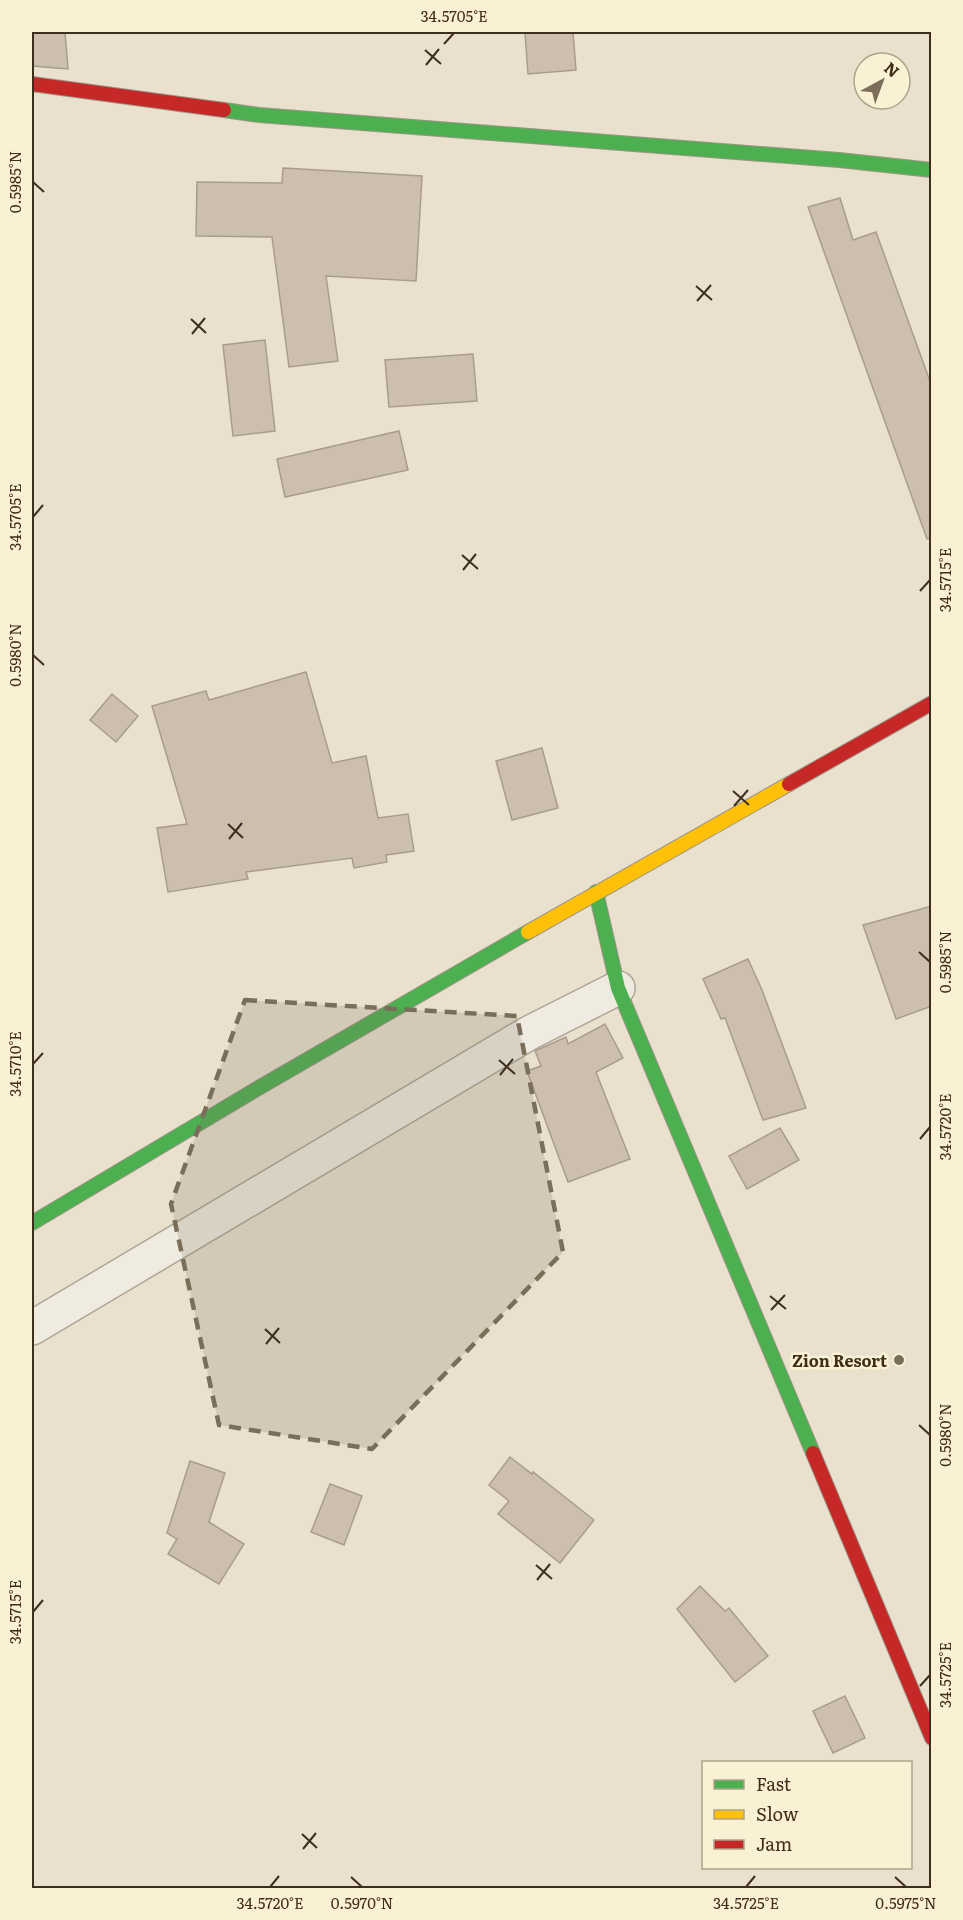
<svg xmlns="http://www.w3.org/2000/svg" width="963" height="1920" font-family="Literata,serif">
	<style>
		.building { fill: #cdbfae; stroke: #aa9c8c; stroke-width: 1.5 }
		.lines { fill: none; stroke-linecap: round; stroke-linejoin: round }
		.street-casing { stroke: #aea596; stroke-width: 36 }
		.fast-casing { stroke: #9d9586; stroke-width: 16 }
		.slow-casing { stroke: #9d9586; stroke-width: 16 }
		.jam-casing { stroke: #9d9586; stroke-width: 16 }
		.street { stroke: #f0ebe0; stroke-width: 33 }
		.fast { stroke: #4caf50; stroke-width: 14 }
		.slow { stroke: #ffc107; stroke-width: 14 }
		.jam { stroke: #c62828; stroke-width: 14 }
		.marked { fill: #7a6d5a; fill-opacity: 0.2; stroke: #7a6d5a; stroke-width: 4.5; stroke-dasharray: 12 8; stroke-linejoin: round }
		.ticks { fill: none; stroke: #3e2e1c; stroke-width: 2 }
		.poi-dot { fill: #7a6d5a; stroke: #faf0d3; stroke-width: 2 }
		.labels { text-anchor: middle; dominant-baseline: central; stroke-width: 5; stroke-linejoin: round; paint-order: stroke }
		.poi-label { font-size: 16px; font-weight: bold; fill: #3e2e1c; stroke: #faf0d3; text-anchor: end }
		.neatline { fill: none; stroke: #3e2e1c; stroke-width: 2 }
		.ticks-label { font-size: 15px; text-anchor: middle; fill: #3e2e1c }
	</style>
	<rect width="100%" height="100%" fill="#e9e1cd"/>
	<!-- building -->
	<g class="building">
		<polygon points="32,32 65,32 68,69 32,66"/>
		<polygon points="537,32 573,32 576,70 528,74 525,33"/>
		<polygon points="283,168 422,176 416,281 326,276 338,361 289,367 272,237 196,236 197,182 282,183"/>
		<polygon points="840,198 853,240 876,232 932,387 932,538 927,539 808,207"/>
		<polygon points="265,340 275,431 233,436 223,345"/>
		<polygon points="473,354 477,401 389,407 385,360"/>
		<polygon points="399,431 408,470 285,497 277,459"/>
		<polygon points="306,672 332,763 366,756 378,818 408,814 414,851 386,855 387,862 354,868 352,858 246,872 248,879 168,892 157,828 187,824 152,706 206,691 209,700"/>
		<polygon points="112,694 138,716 116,742 90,720"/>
		<polygon points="542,748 558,808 512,820 496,761"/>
		<polygon points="932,906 932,1006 896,1019 863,925"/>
		<polygon points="748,959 762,990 806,1108 763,1120 725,1018 721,1019 703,979"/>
		<polygon points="605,1024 623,1058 596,1072 630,1159 568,1182 527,1071 541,1066 535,1051 566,1037 568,1044"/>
		<polygon points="780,1128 799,1160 747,1189 729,1156"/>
		<polygon points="510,1457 532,1474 533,1472 594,1520 560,1563 498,1514 509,1501 489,1485"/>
		<polygon points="190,1461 225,1473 209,1522 244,1544 219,1584 168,1554 177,1539 167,1533"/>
		<polygon points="330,1484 362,1496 344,1545 311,1532"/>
		<polygon points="700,1586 725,1611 729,1608 768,1656 735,1682 677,1609"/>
		<polygon points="845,1696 865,1738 833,1753 813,1711"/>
	</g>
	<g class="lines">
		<!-- street casing -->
		<g class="street-casing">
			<polyline id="street" points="32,1328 529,1033 618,988"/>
		</g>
		<!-- fast casing -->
		<g class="fast-casing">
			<g id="fast">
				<polyline points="224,110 259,115 839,160 932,170"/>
				<polyline points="596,892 618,988 813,1453"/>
				<polyline points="32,1223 255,1090 528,932"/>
			</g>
		</g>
		<!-- slow casing -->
		<g class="slow-casing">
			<polyline id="slow" points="528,932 789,784"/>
		</g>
		<!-- jam casing -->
		<g class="jam-casing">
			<g id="jam">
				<polyline points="32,84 224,110"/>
				<polyline points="789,784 932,703"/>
				<polyline points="813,1453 932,1738"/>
			</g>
		</g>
		<!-- street -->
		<use href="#street" class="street"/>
		<!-- fast -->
		<use href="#fast" class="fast"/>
		<!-- slow -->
		<use href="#slow" class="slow"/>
		<!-- jam -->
		<use href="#jam" class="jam"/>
	</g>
	<!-- marked area -->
	<path class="marked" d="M245,1000L517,1016L563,1252L372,1449L219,1425L171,1204Z"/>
	<!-- ticks -->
	<path class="ticks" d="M444,44L454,33M425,50L441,64M426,65L439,49M33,182L44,192M696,286L712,300M697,301L711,285M191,319L206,333M192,334L205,318M33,517L43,505M462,555L478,569M463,570L476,554M920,591L930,580M33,655L44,665M733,791L749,805M734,806L748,790M228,824L243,838M229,839L242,823M919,952L930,962M499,1060L515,1074M33,1064L43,1053M500,1075L513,1059M920,1139L930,1127M770,1296L786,1309M771,1310L785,1295M265,1329L280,1343M266,1344L279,1328M919,1425L930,1435M536,1565L552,1579M537,1580L550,1564M33,1612L43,1600M920,1686L930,1675M302,1834L317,1848M303,1849L316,1833M351,1877L362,1887M895,1877L906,1887M270,1887L279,1876M746,1887L755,1876"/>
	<!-- markers -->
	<circle class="poi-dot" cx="899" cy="1360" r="6"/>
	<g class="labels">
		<!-- poi labels -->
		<g class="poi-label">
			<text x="887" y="1360">Zion Resort</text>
		</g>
	</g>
	<!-- border -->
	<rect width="963" height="1920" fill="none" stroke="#faf0d3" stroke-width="66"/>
	<!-- legend -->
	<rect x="702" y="1761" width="210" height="108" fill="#faf0d3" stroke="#afa28a" stroke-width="1.5"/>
	<rect x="714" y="1780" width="30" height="9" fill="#4caf50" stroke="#afa28a" stroke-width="1.5"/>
	<text x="756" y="1791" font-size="18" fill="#3e2e1c">Fast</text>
	<rect x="714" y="1810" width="30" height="9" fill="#ffc107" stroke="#afa28a" stroke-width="1.5"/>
	<text x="756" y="1821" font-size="18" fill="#3e2e1c">Slow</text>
	<rect x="714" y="1840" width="30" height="9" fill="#c62828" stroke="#afa28a" stroke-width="1.5"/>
	<text x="756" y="1851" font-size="18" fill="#3e2e1c">Jam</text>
	<!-- north arrow -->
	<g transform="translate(882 81) rotate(41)"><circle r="28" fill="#faf0d3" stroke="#afa28a" stroke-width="1.5"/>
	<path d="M0-4.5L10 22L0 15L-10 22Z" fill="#7a6d5a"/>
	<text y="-9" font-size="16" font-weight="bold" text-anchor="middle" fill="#3e2e1c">N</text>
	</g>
	<rect x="33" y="33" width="897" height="1854" class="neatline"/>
	<g class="ticks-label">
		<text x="454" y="22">34.5705°E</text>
		<text transform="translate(16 182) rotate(-90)" y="5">0.5985°N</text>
		<text transform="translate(16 517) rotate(-90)" y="5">34.5705°E</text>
		<text transform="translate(946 580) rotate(-90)" y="5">34.5715°E</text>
		<text transform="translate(16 655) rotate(-90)" y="5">0.5980°N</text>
		<text transform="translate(946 962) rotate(-90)" y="5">0.5985°N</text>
		<text transform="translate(16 1064) rotate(-90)" y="5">34.5710°E</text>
		<text transform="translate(946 1127) rotate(-90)" y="5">34.5720°E</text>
		<text transform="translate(946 1435) rotate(-90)" y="5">0.5980°N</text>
		<text transform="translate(16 1612) rotate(-90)" y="5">34.5715°E</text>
		<text transform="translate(946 1675) rotate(-90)" y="5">34.5725°E</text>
		<text x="270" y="1909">34.5720°E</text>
		<text x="362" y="1909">0.5970°N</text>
		<text x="746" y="1909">34.5725°E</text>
		<text x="906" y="1909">0.5975°N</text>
	</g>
</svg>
